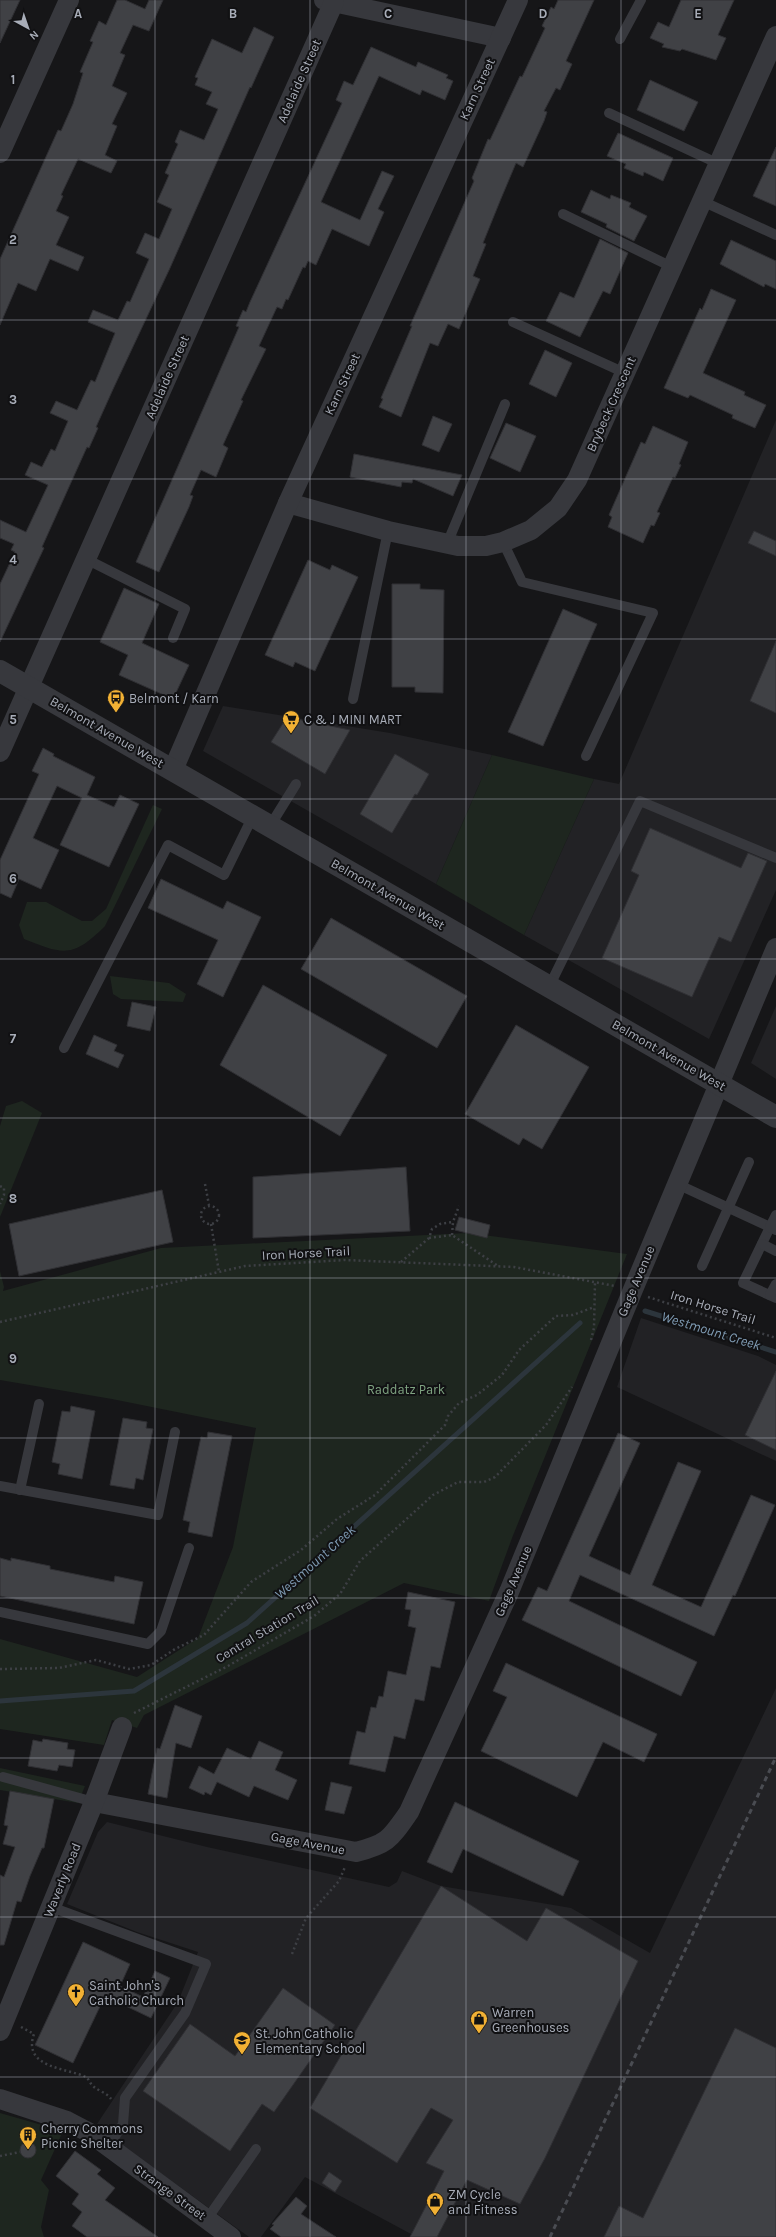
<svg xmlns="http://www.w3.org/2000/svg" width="776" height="2237" font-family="Karla,sans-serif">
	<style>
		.built { fill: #222225 }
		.green { fill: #1e261f }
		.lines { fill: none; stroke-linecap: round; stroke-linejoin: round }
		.stream { stroke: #2c353c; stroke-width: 5 }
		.building { fill: #404145; stroke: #303034 }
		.path { stroke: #3d3f44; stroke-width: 2.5; stroke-dasharray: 2 3; stroke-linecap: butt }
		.service { stroke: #37383d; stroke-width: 10 }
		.minor { stroke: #37383d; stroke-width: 20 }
		.tertiary { stroke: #37383d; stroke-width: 22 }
		.rail { stroke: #4a4c52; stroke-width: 3; stroke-dasharray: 5 4; stroke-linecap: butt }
		.grid { fill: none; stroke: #a8adb8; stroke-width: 1; stroke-opacity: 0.55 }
		.labels { text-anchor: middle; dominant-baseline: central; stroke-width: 4; stroke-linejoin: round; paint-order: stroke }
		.street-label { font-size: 13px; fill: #a8adb8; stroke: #111113 }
		.poi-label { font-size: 13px; fill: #a8adb8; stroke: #111113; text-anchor: start }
		.park-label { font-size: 13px; fill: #7fa381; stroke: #111113 }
		.water-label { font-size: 14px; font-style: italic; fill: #7f9bb3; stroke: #111113 }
		.grid-label { font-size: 13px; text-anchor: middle; font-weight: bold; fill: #a8adb8; stroke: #111113; stroke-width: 4; stroke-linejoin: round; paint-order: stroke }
	</style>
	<rect width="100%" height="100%" fill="#161618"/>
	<!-- built -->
	<g class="built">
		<polygon points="776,420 776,890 709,1039 524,935 594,779 619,784"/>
		<polygon points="223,706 390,733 492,755 436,884 203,751"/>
		<polygon points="776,1006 776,1079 751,1063"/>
		<polygon points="641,1318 758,1356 776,1365 776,1461 617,1387"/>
		<polygon points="776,1688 776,2237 410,2237 411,2234 305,2177 261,2237 249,2237 119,2143 97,2124 178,2002 198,1952 137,1932 67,1904 98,1832 107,1822 207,1847 389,1887 397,1882 402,1871 441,1886 571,1908 650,1953"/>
	</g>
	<!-- green -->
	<g class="green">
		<polygon points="492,755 594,779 524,935 436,884"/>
		<path d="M153,805L162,809L105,926C73,958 64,955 24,939L19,925L27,902H46L82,921H92L106,909Z"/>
		<polygon points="110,976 169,983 186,994 183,1002 121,999 113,994"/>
		<polygon points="22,1101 42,1113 0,1217 0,1126 6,1106"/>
		<polygon points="468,1233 627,1254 512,1538 489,1601 404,1583 144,1715 137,1728 112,1720 104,1745 0,1729 0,1639 137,1677 198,1638 233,1547 256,1428 112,1399 0,1380 0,1271 4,1287 3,1291 161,1248"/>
		<polygon points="0,1768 85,1786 78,1803 0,1790"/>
		<polygon points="0,2113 63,2131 41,2180 49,2190 41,2227 44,2237 0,2237"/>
	</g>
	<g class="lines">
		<!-- stream -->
		<g class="stream">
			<polyline points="645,1311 776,1352"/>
			<polyline points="0,1701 134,1691 247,1623 580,1323"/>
		</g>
	</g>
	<!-- building -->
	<g class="building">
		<polygon points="0,0 20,0 0,43"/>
		<polygon points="117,0 125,0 145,9 149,0 163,0 149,31 133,25 120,53 125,55 112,86 127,93 112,124 117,126 105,155 117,161 111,173 78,159 61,195 63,196 56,211 69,217 56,245 84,257 78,271 50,259 36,291 18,283 0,325 0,259 58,130 61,131 73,104 83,73 80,72 93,42 90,41 99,21 106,25"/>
		<polygon points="558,0 594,0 566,61 572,64 560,90 556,88 544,111 547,112 544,121 523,167 516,163 500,201 483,243 486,244 473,276 480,279 459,329 448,324 438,346 430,343 401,417 379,407 383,399 381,398 412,326 410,326 474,181 472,178 488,139 490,140 520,76 522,77 545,28 542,26 551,7 554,9"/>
		<polygon points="681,0 734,0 718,35 726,38 716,60 682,49 680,51 662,47 664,44 650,38 658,22 669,27"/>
		<polygon points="254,27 274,37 251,88 250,87 170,268 114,387 96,427 98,428 89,448 87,447 42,547 44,548 0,642 0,584 15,552 11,550 14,544 0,538 0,520 26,532 48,485 25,475 31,462 42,467 51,449 55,451 68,421 50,413 56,401 77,410 91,380 95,382 115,333 88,322 93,310 118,320 127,301 130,302 149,259 136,253 145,233 159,239 172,209 157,202 169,175 165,173 178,144 175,142 180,130 204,140 218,109 206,104 212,92 195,85 198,78 195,77 212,39 242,53"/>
		<polygon points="371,47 416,67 418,62 448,75 446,78 453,81 445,100 422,90 420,95 379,76 321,202 360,220 382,171 394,176 378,209 384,212 369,246 332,229 316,265 308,261 305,268 303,267 288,300 286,299 282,309 277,307 259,346 266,349 241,400 243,401 223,445 228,448 216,477 201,470 190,495 193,496 189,507 159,572 136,562 239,327 236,326 243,310 246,312 250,302 342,103 336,100 344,81 353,85"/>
		<polygon points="650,80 698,102 684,131 637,110"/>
		<polygon points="618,133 673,158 663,181 644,172 643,176 624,168 626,164 607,156"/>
		<polygon points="776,147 776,206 753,196"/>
		<polygon points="591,190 610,199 611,195 631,203 629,207 647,216 634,241 606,227 607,224 581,212"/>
		<polygon points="600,239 628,253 610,294 603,291 580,337 546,321 560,292 574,298"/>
		<polygon points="731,240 776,261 776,289 765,284 764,287 720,264"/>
		<polygon points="711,289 736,300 703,373 745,392 744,395 766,405 755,428 732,418 733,415 690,395 688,398 664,388 700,308 702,310"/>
		<polygon points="545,350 572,363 556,397 529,384"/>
		<polygon points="433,416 452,424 439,452 422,445"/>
		<polygon points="506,423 536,436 520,472 490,458"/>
		<polygon points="653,426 688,442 679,464 681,465 675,478 673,477 657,512 660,513 654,526 651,525 643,543 608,527 612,517 609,515 641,442 645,444"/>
		<polygon points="354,454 415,466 462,475 453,496 413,479 412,483 402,482 401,487 350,477"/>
		<polygon points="754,531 776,541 776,556 748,543"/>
		<polygon points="308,560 330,570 332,565 358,577 315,671 295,662 293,667 265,655"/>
		<polygon points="392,584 420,584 420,589 444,590 443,693 415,692 415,687 392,687"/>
		<polygon points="124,588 159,604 142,643 189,665 173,699 119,675 128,655 100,642"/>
		<polygon points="563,609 597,624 543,746 508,732"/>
		<polygon points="776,641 776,713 750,701"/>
		<polygon points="287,717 350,730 325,774 271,742"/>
		<polygon points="43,748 54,754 53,756 95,777 87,795 114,807 120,795 139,804 109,867 60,845 82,798 57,786 33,838 59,850 41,889 19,879 11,898 0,893 0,860 39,774 32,771"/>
		<polygon points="395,754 429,774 417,795 415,794 392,833 360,814"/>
		<polygon points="650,828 741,868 748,853 767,861 731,942 719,937 692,997 602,958 639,875 631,871"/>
		<polygon points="161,879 223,909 227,901 261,917 223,997 197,984 218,940 148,908"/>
		<polygon points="331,918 467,996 437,1048 301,969"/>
		<polygon points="263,985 387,1055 340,1136 220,1065"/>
		<polygon points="132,1002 156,1007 150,1031 127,1026"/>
		<polygon points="516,1025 589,1067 542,1149 523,1138 519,1145 465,1114"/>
		<polygon points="94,1035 117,1045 114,1051 124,1055 118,1068 86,1054"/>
		<polygon points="406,1167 410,1231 253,1238 253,1177"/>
		<polygon points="162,1190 173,1242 19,1276 9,1224"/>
		<polygon points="459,1217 490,1225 487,1238 455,1230"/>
		<polygon points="776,1371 776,1450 745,1435"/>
		<polygon points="71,1406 95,1411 82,1479 58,1474 60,1464 52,1462 62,1411 70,1412"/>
		<polygon points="123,1418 147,1422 146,1428 153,1429 143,1480 136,1478 134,1489 110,1485"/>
		<polygon points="208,1432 232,1436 212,1537 188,1532 190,1522 183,1520 201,1437 207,1438"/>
		<polygon points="618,1433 640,1443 589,1556 630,1575 678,1462 701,1471 652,1585 701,1607 751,1495 775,1505 735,1596 733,1595 714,1636 580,1575 569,1601 697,1662 681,1696 522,1620 538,1587 547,1591"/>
		<polygon points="0,1558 11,1561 11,1558 50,1566 50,1569 114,1582 115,1576 143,1582 134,1624 0,1596"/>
		<polygon points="408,1592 455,1602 440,1668 431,1666 424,1701 415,1699 405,1739 394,1736 385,1772 349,1764 357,1731 365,1733 371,1707 376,1708 379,1696 383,1697 388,1671 406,1675 416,1628 408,1626 411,1610 405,1609"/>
		<polygon points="506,1663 657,1734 644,1762 603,1742 577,1797 481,1751 507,1697 493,1691"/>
		<polygon points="175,1705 202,1716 191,1748 176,1743 167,1798 148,1794 157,1748 160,1749"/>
		<polygon points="43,1739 68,1743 67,1749 75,1750 72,1767 59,1765 57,1771 28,1766 33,1740 42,1742"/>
		<polygon points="259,1741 283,1752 275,1770 297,1780 288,1800 254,1786 249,1797 217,1782 211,1795 205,1792 204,1795 189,1788 199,1766 214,1774 227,1748 251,1759"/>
		<polygon points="331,1782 352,1787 344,1814 325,1810"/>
		<polygon points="10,1791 54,1799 44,1848 42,1848 30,1876 21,1902 17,1901 4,1945 0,1945 0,1875 4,1877 15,1847 3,1844 8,1826 4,1825"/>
		<polygon points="455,1802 579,1861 563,1896 463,1849 452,1873 427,1862"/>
		<polygon points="441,1886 527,1941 546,1908 638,1961 545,2158 520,2204 467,2180 437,2237 410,2237 444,2171 426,2163 453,2120 431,2108 397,2163 310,2108"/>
		<polygon points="83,1942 130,1964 120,1986 143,1997 155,1971 170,1978 151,2018 105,1996 73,2063 35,2045"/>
		<polygon points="283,1988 335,2025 274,2112 262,2104 230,2151 143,2091 190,2024 235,2056"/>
		<polygon points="735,2028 776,2048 776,2237 604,2237 619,2206 643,2218"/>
		<circle cx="28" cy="2150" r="8"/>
		<polygon points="75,2151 101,2170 97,2174 115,2188 105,2200 158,2237 87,2237 72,2226 82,2212 72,2204 79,2194 56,2176"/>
		<polygon points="329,2172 342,2181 335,2192 322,2183"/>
		<polygon points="296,2197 307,2206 301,2214 336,2237 281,2237 270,2229 274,2225 272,2224"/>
	</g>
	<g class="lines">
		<!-- path -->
		<g class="path">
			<polyline points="205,1184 209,1205"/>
			<polyline points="0,1186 4,1188 4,1195 0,1204"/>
			<circle cx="210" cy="1215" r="9"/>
			<polyline points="211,1224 219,1272"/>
			<polyline points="452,1235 453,1222 459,1206"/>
			<polyline points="429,1238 452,1235 498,1266"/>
			<polyline points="401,1262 429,1238 432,1229 440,1224 453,1222"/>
			<polyline points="648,1297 776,1338"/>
			<polyline points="0,1322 245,1266 345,1260 514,1267 615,1286"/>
			<polyline points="591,1340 594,1328 595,1282"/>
			<polyline points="0,1669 59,1668 96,1660 129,1669 151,1665 175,1649 204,1635 251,1582 301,1550 337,1519 375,1495 445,1425 448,1416 459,1403 477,1395 502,1375 519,1350 556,1316 573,1315 594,1307"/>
			<polyline points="134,1713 228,1666 314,1616 340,1594 360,1561 433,1495 458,1482 484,1482 495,1477 546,1425 572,1387"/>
			<polyline points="292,1954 306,1918 339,1881 345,1867"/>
			<path d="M21,2027L34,2034C22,2068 67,2068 86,2077C89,2079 90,2084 94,2087C99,2091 107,2093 111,2099"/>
			<polyline points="30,2142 35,2129"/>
			<polyline points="0,2156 20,2152"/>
		</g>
		<!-- service -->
		<g class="service">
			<polyline points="620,39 641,0"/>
			<polyline points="609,113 719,164"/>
			<polyline points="702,201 776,235"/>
			<polyline points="563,214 672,267"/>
			<polyline points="513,322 625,373"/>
			<polyline points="503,542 522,582 653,613 586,756"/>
			<polyline points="447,544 505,404"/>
			<polyline points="86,559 185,609 173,638"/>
			<polyline points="353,699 388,531"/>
			<polyline points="270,826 296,784"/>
			<polyline points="549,987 640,801 776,858"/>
			<polyline points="64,1048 168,845 224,875 253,816"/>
			<polyline points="677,1184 770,1227 743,1283 776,1298"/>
			<polyline points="776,1215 770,1227 776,1230"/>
			<polyline points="762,1244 776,1251"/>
			<polyline points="702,1266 749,1162"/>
			<polyline points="770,1295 776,1284"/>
			<polyline points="0,1486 158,1515 175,1432"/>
			<polyline points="20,1490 39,1404"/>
			<polyline points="0,1612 148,1644 161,1631 189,1548"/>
			<polyline points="3,1777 94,1802"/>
			<polyline points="51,1907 206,1964 185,2013 125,2098 123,2124 108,2147"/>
			<polyline points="207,2219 256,2149"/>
		</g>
		<!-- minor -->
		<g class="minor">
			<polyline points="324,0 501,38"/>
			<polyline points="0,153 69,0"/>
			<polyline points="288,503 388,531 458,546 486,546 503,542 531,530 558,508 577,480 776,36"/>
			<polyline points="0,752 334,2"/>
			<polyline points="173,770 288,503 518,0"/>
			<path d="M94,1802L356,1852C388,1844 390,1839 409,1812L509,1592L632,1292L776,948"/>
			<polyline points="0,2031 94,1802 122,1727"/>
			<polyline points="0,2099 67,2121 90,2133 231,2237"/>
		</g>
		<!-- tertiary -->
		<polyline class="tertiary" points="0,671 776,1117"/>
		<!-- rail -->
		<polyline class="rail" points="550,2237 776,1757"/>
	</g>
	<!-- grid -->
	<path class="grid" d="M155,0V2237M310,0V2237M466,0V2237M621,0V2237M0,160H776M0,320H776M0,479H776M0,639H776M0,799H776M0,959H776M0,1118H776M0,1278H776M0,1438H776M0,1598H776M0,1758H776M0,1917H776M0,2077H776"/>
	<!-- icons -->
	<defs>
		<g id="bus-pin" transform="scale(0.9)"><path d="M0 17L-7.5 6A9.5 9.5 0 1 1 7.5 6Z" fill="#f2b134" stroke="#111113"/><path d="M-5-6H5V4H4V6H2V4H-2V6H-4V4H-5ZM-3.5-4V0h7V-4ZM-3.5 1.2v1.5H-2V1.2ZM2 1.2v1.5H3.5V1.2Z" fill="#111"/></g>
		<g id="supermarket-pin" transform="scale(0.9)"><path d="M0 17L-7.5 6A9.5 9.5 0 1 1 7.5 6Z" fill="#f2b134" stroke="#111113"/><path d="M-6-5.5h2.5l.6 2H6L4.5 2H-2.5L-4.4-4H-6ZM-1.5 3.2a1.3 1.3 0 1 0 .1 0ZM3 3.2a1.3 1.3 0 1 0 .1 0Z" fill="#111"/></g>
		<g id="church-pin" transform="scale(0.9)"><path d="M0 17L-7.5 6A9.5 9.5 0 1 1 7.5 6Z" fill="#f2b134" stroke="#111113"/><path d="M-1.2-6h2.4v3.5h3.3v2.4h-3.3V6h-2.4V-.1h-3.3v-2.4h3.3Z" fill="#111"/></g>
		<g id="shop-pin" transform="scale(0.9)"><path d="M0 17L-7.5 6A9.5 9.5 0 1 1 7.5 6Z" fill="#f2b134" stroke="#111113"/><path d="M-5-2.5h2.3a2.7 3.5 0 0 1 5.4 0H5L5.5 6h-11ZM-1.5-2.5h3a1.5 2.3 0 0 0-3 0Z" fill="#111"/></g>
		<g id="school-pin" transform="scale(0.9)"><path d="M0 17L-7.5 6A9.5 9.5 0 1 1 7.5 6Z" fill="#f2b134" stroke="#111113"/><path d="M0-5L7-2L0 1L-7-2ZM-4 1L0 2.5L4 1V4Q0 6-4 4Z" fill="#111"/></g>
		<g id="building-pin" transform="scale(0.9)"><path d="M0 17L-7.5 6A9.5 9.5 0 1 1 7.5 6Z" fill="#f2b134" stroke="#111113"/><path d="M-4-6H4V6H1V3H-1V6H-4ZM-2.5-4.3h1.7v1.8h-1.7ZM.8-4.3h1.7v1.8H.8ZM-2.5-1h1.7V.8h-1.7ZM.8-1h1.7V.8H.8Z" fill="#111"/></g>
	</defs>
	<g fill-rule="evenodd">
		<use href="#bus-pin" x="116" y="698"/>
		<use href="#supermarket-pin" x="291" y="719"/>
		<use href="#church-pin" x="76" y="1992"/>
		<use href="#shop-pin" x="479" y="2019"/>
		<use href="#school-pin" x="242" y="2040"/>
		<use href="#building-pin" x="28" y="2135"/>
		<use href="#shop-pin" x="435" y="2201"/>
	</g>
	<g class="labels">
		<!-- street labels -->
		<g class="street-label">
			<text transform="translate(299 81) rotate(-66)">Adelaide Street</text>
			<text transform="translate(477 89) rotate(-65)">Karn Street</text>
			<text transform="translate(167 377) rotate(-66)">Adelaide Street</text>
			<text transform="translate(342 384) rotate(-65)">Karn Street</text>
			<text transform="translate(611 404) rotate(-66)">Brybeck Crescent</text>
			<text transform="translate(107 732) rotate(30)">Belmont Avenue West</text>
			<text transform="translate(388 894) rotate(30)">Belmont Avenue West</text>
			<text transform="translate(669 1055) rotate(30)">Belmont Avenue West</text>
			<text transform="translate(306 1253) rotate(-3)">Iron Horse Trail</text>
			<text transform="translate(636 1281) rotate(-67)">Gage Avenue</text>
			<text transform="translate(713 1307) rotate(17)">Iron Horse Trail</text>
			<text transform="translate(513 1581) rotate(-67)">Gage Avenue</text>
			<text transform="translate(267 1629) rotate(-31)">Central Station Trail</text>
			<text transform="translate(308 1843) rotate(11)">Gage Avenue</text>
			<text transform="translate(62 1880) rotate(-68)">Waverly Road</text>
			<text transform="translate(170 2192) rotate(36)">Strange Street</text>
		</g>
		<!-- poi labels -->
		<g class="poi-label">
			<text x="129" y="698">Belmont / Karn</text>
			<text x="304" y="719">C &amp; J MINI MART</text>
			<text x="89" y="1985">Saint John's<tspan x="89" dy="15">Catholic Church</tspan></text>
			<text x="492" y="2012">Warren<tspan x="492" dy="15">Greenhouses</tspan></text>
			<text x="255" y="2033">St. John Catholic<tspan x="255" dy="15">Elementary School</tspan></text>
			<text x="41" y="2128">Cherry Commons<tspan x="41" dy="15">Picnic Shelter</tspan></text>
			<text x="448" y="2194">ZM Cycle<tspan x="448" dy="15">and Fitness</tspan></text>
		</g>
		<!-- park labels -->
		<g class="park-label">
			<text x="406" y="1389">Raddatz Park</text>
		</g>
		<!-- water labels -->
		<g class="water-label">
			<text transform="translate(711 1331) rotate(17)">Westmount Creek</text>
			<text transform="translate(315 1562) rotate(-42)">Westmount Creek</text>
		</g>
	</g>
	<g class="grid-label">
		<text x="78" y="18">A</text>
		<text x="233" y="18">B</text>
		<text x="388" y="18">C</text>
		<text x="543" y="18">D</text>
		<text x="698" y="18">E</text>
		<text x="13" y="84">1</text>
		<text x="13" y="244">2</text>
		<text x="13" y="404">3</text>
		<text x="13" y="564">4</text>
		<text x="13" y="724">5</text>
		<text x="13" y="883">6</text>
		<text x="13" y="1043">7</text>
		<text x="13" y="1203">8</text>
		<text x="13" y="1363">9</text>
	</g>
	<!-- north arrow -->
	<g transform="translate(28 28) rotate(140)" stroke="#111113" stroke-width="3" paint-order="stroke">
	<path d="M0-3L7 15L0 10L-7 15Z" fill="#a8adb8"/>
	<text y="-6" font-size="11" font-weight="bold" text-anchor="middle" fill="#a8adb8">N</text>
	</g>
</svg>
